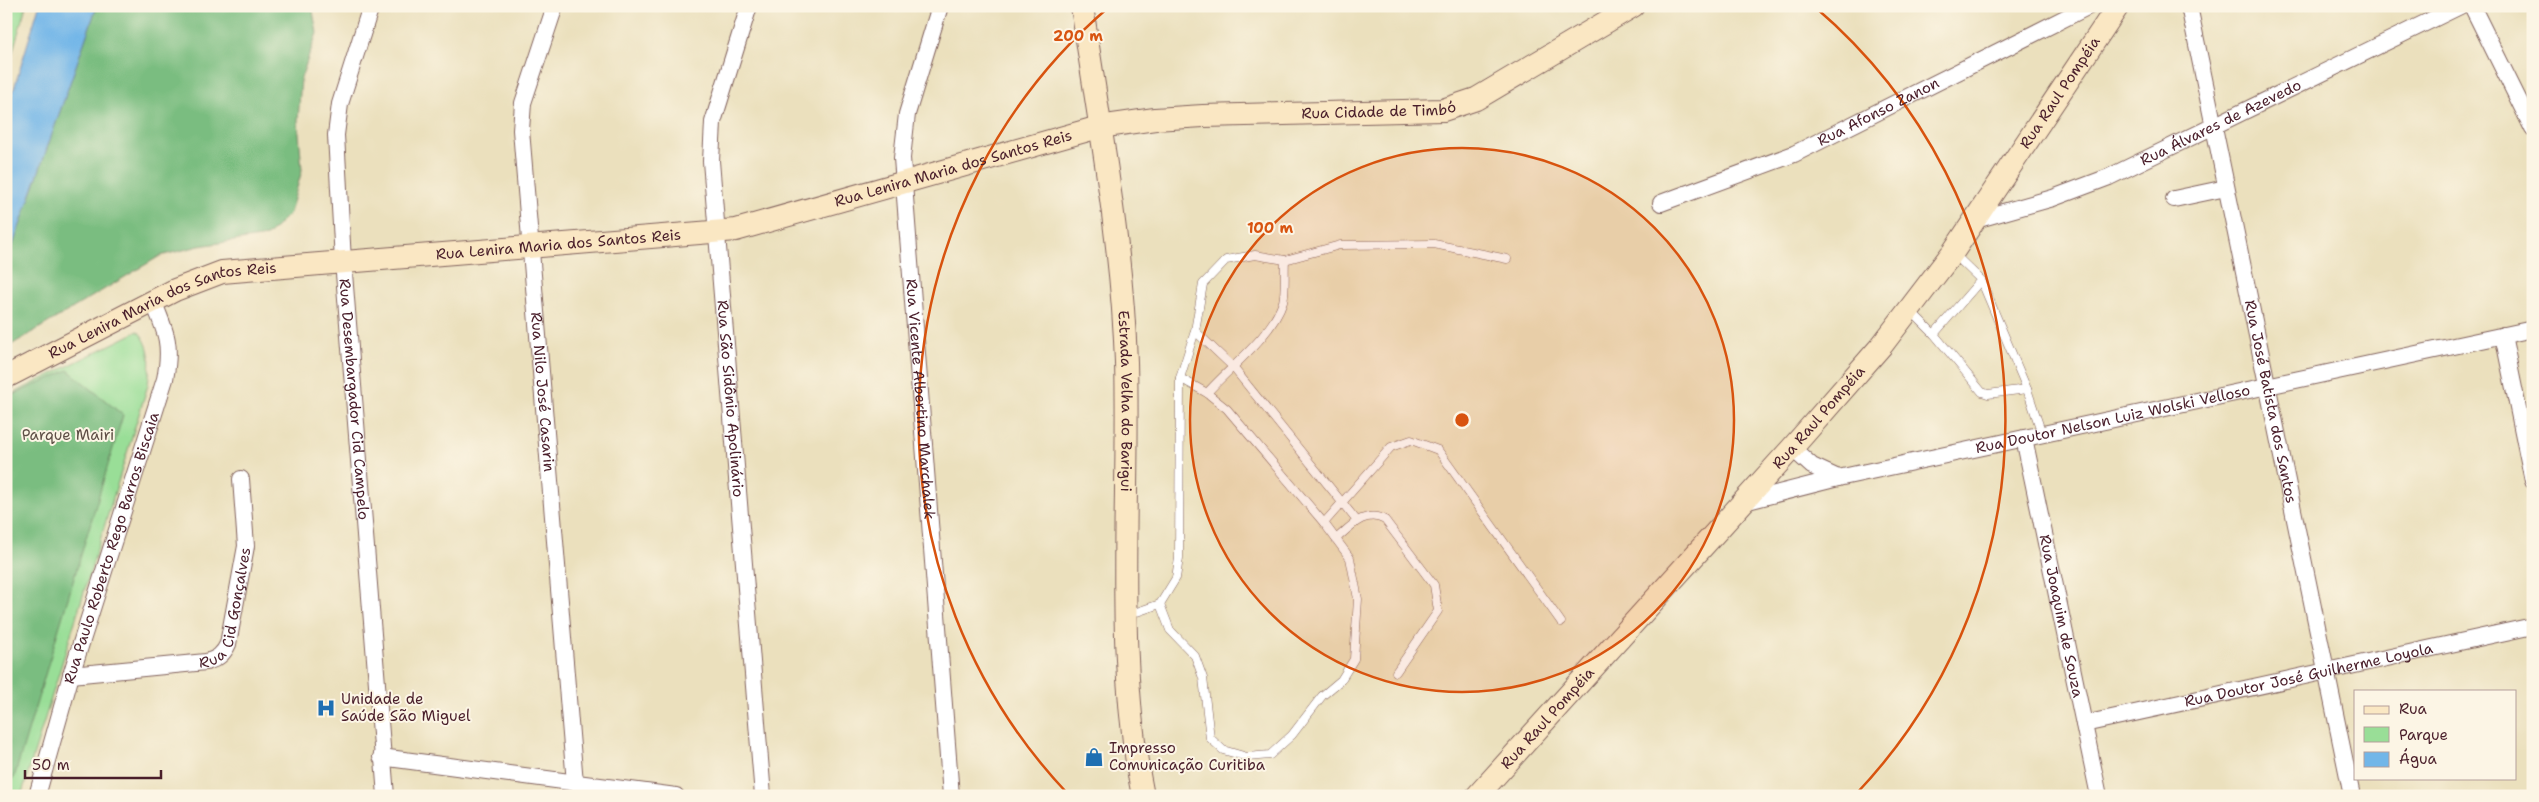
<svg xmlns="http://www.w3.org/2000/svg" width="2539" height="802" font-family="'Shantell Sans',sans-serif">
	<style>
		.green { fill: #99de97; stroke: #727e61 }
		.forest { fill: #7abd80; stroke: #626e56 }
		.water { fill: #72b6e8; stroke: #5e6a8a }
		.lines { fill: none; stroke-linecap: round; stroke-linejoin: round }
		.lane-casing { stroke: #82635e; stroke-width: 9 }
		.street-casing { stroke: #82635e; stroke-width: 18 }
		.secondary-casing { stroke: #82635e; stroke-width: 24 }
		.lane { stroke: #fff; stroke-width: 8 }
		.street { stroke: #fff; stroke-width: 16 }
		.secondary { stroke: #fae7c3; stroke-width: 22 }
		.ring { fill: none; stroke: #d8530f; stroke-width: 2.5 }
		.labels { text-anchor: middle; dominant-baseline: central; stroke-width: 4; stroke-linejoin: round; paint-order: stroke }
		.street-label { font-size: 15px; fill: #4a1f2b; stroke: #fcf5e5 }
		.park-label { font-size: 15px; fill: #5e4f46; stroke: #fcf5e5 }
		.poi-label { font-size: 15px; fill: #4a1f2b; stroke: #fcf5e5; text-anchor: start }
		.centre { fill: #d8530f; stroke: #fcf5e5; stroke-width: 2.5 }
		.ring-label { font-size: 15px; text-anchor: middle; font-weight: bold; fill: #d8530f; stroke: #fcf5e5; stroke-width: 4; stroke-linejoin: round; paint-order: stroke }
	</style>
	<rect width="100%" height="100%" fill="#fcf5e5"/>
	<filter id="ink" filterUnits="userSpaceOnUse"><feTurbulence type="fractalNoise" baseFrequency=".02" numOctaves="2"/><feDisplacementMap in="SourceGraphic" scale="10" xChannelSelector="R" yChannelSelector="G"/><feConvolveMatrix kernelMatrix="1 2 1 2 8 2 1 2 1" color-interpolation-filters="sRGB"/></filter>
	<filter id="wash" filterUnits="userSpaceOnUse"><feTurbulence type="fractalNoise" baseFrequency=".0096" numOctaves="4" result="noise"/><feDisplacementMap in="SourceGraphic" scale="20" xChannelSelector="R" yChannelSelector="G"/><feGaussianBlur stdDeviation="1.12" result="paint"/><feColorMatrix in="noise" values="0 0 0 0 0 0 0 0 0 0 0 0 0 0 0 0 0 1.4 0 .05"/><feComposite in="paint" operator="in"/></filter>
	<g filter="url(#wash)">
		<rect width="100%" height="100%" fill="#ebe0bd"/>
		<!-- green -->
		<g class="green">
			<polygon points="6,6 26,6 6,75"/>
			<path d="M138,331C153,348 150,364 148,385L21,796H6V397Z"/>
		</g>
		<!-- forest -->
		<g class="forest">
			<polygon points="97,6 312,6 317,33 301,78 298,121 302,170 290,213 267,236 199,246 160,256 6,348 6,265"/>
			<polygon points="68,370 123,415 14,778 6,783 6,398"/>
		</g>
		<!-- water -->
		<polygon class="water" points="39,6 97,6 6,265 6,115"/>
	</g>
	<g filter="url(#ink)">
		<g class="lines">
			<!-- lane casing -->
			<g class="lane-casing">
				<g id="lane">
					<polyline points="1981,280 2027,389"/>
					<polyline points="1911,311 1934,334 1982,392 1988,394 2027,389 2042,434"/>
					<polyline points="1195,331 1232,366 1357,521"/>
					<polyline points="1934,334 1981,280 1954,254"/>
					<path d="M1207,393C1230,367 1272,336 1283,302C1286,290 1284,273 1285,260"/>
					<polyline points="1324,523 1391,447 1411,440 1438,450 1561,622"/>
					<path d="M1336,539C1351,526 1365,509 1385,520L1434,585L1438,611L1396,672"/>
					<polyline points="1160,604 1170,630 1195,656 1203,678 1210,738 1223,750 1247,757 1270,755 1292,735 1322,696 1341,680 1354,659 1358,599 1350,558 1324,523 1227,409 1207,393 1180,378"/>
					<polyline points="1128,615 1160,604 1176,578 1179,558 1180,378 1195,331 1203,284 1226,260 1255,255 1285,260 1340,245 1434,244 1507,259"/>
				</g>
			</g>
			<!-- street casing -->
			<g class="street-casing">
				<g id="street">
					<path id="s1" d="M371,6L340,104L336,135L343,261L386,796"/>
					<path id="s2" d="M555,6L523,103L521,130L575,783"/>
					<path id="s3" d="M749,6L713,122L711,161L763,796"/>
					<path id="s4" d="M940,6L907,114L902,158L951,796"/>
					<path id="s5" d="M2189,6L2352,796"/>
					<polyline points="2472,6 2533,129"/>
					<polyline points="2174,199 2226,188"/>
					<path id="s6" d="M1661,203L1794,154L2089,6"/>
					<path id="s7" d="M1975,220L2053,198L2109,177L2460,6"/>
					<polyline points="2503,335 2533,481"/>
					<path id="s8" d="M2024,438L2099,796"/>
					<polyline points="1792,448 1812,466 1838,478"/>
					<path id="s9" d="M1744,502L1838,478L2533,329"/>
					<path id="s10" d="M71,675L206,662C217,659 223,655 228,644L246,546L241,479"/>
					<path id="s11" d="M2084,724L2533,626"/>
					<polyline points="381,757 676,796"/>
					<path id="s12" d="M37,796L71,675L165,379C172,344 166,332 153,301"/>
				</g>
			</g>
			<!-- secondary casing -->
			<g class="secondary-casing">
				<g id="secondary">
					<path id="s13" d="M1082,6C1099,124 1122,243 1126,362C1130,506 1114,654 1143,796"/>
					<path id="s14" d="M6,377L175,290L222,272L736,230L1099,127L1155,119L1203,116L1443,110L1476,99L1633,6"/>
					<path id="s15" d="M1477,796L1792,448L1882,345L1953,252L2118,6"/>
				</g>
			</g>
			<!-- lane -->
			<use href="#lane" class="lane"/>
			<!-- street -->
			<use href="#street" class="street"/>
			<!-- secondary -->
			<use href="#secondary" class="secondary"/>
		</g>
	</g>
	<!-- distance rings -->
	<circle cx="1462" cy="420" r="272" fill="#d8530f" fill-opacity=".12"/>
	<g class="ring">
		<circle cx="1462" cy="420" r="272"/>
		<path d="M1068 794A543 543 0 0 1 1109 7M1815 7A543 543 0 0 1 1856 794"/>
	</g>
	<!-- icons -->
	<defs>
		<g id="hospital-bare" transform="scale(1.5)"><path d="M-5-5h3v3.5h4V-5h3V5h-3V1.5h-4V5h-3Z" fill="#1f6fb2" stroke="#fcf5e5" stroke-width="2.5" paint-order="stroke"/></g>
		<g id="shop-bare" transform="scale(1.5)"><path d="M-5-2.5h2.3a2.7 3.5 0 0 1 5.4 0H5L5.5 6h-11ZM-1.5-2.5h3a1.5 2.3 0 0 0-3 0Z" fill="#1f6fb2" stroke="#fcf5e5" stroke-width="2.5" paint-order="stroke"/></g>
	</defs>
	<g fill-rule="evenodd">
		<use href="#hospital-bare" x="326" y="708"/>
		<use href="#shop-bare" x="1094" y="757"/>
	</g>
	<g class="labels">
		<!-- street labels -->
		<g class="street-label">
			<text stroke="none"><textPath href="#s15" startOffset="915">Rua Raul Pompéia</textPath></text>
			<text stroke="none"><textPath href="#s14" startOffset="1414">Rua Cidade de Timbó</textPath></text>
			<text stroke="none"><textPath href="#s6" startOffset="236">Rua Afonso Zanon</textPath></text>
			<text stroke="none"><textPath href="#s7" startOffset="265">Rua Álvares de Azevedo</textPath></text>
			<text stroke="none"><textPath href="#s14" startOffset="982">Rua Lenira Maria dos Santos Reis</textPath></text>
			<text stroke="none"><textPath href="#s14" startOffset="578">Rua Lenira Maria dos Santos Reis</textPath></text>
			<text stroke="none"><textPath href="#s14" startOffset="172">Rua Lenira Maria dos Santos Reis</textPath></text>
			<text stroke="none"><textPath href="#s2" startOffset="392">Rua Nilo José Casarin</textPath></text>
			<text stroke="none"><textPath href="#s3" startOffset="399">Rua São Sidônio Apolinário</textPath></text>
			<text stroke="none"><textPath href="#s1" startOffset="399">Rua Desembargador Cid Campelo</textPath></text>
			<text stroke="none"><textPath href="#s4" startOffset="399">Rua Vicente Albertino Marchalek</textPath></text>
			<text stroke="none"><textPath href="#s13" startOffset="398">Estrada Velha do Barigui</textPath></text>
			<text stroke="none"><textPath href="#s5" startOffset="404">Rua José Batista dos Santos</textPath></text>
			<text stroke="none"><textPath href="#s15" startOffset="510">Rua Raul Pompéia</textPath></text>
			<text stroke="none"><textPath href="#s9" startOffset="378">Rua Doutor Nelson Luiz Wolski Velloso</textPath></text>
			<text stroke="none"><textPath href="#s12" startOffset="259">Rua Paulo Roberto Rego Barros Biscaia</textPath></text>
			<text stroke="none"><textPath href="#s10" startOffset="196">Rua Cid Gonçalves</textPath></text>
			<text stroke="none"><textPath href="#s8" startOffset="182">Rua Joaquim de Souza</textPath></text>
			<text stroke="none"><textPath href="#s11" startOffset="230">Rua Doutor José Guilherme Loyola</textPath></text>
			<text stroke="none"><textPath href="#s15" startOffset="105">Rua Raul Pompéia</textPath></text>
		</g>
		<!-- park labels -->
		<g class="park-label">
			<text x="68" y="435">Parque Mairi</text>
		</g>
		<!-- poi labels -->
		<g class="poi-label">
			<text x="341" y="699">Unidade de<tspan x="341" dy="17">Saúde São Miguel</tspan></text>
			<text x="1109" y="748">Impresso<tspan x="1109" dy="17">Comunicação Curitiba</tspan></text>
		</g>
	</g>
	<circle cx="1462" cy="420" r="8" class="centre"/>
	<g class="ring-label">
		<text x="1078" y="41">200 m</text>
		<text x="1270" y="233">100 m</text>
	</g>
	<!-- margin -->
	<rect width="2539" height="802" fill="none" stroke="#fcf5e5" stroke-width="25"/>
	<!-- legend -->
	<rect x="2354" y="690" width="162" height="90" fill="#fcf5e5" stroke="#b59f9b"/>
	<rect x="2364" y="706" width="25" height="8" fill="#fae7c3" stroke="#b59f9b"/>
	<text x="2399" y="714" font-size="15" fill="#4a1f2b">Rua</text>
	<rect x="2364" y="727" width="25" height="15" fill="#99de97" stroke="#b59f9b"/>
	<text x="2399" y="740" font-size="15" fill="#4a1f2b">Parque</text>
	<rect x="2364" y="752" width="25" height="15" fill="#72b6e8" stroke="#b59f9b"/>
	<text x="2399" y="764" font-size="15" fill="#4a1f2b">Água</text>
	<!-- scale -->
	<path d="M25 770v8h136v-8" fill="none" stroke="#4a1f2b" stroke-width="2.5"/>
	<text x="32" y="770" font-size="15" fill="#4a1f2b" stroke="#fcf5e5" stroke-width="4" paint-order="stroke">50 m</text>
</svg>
